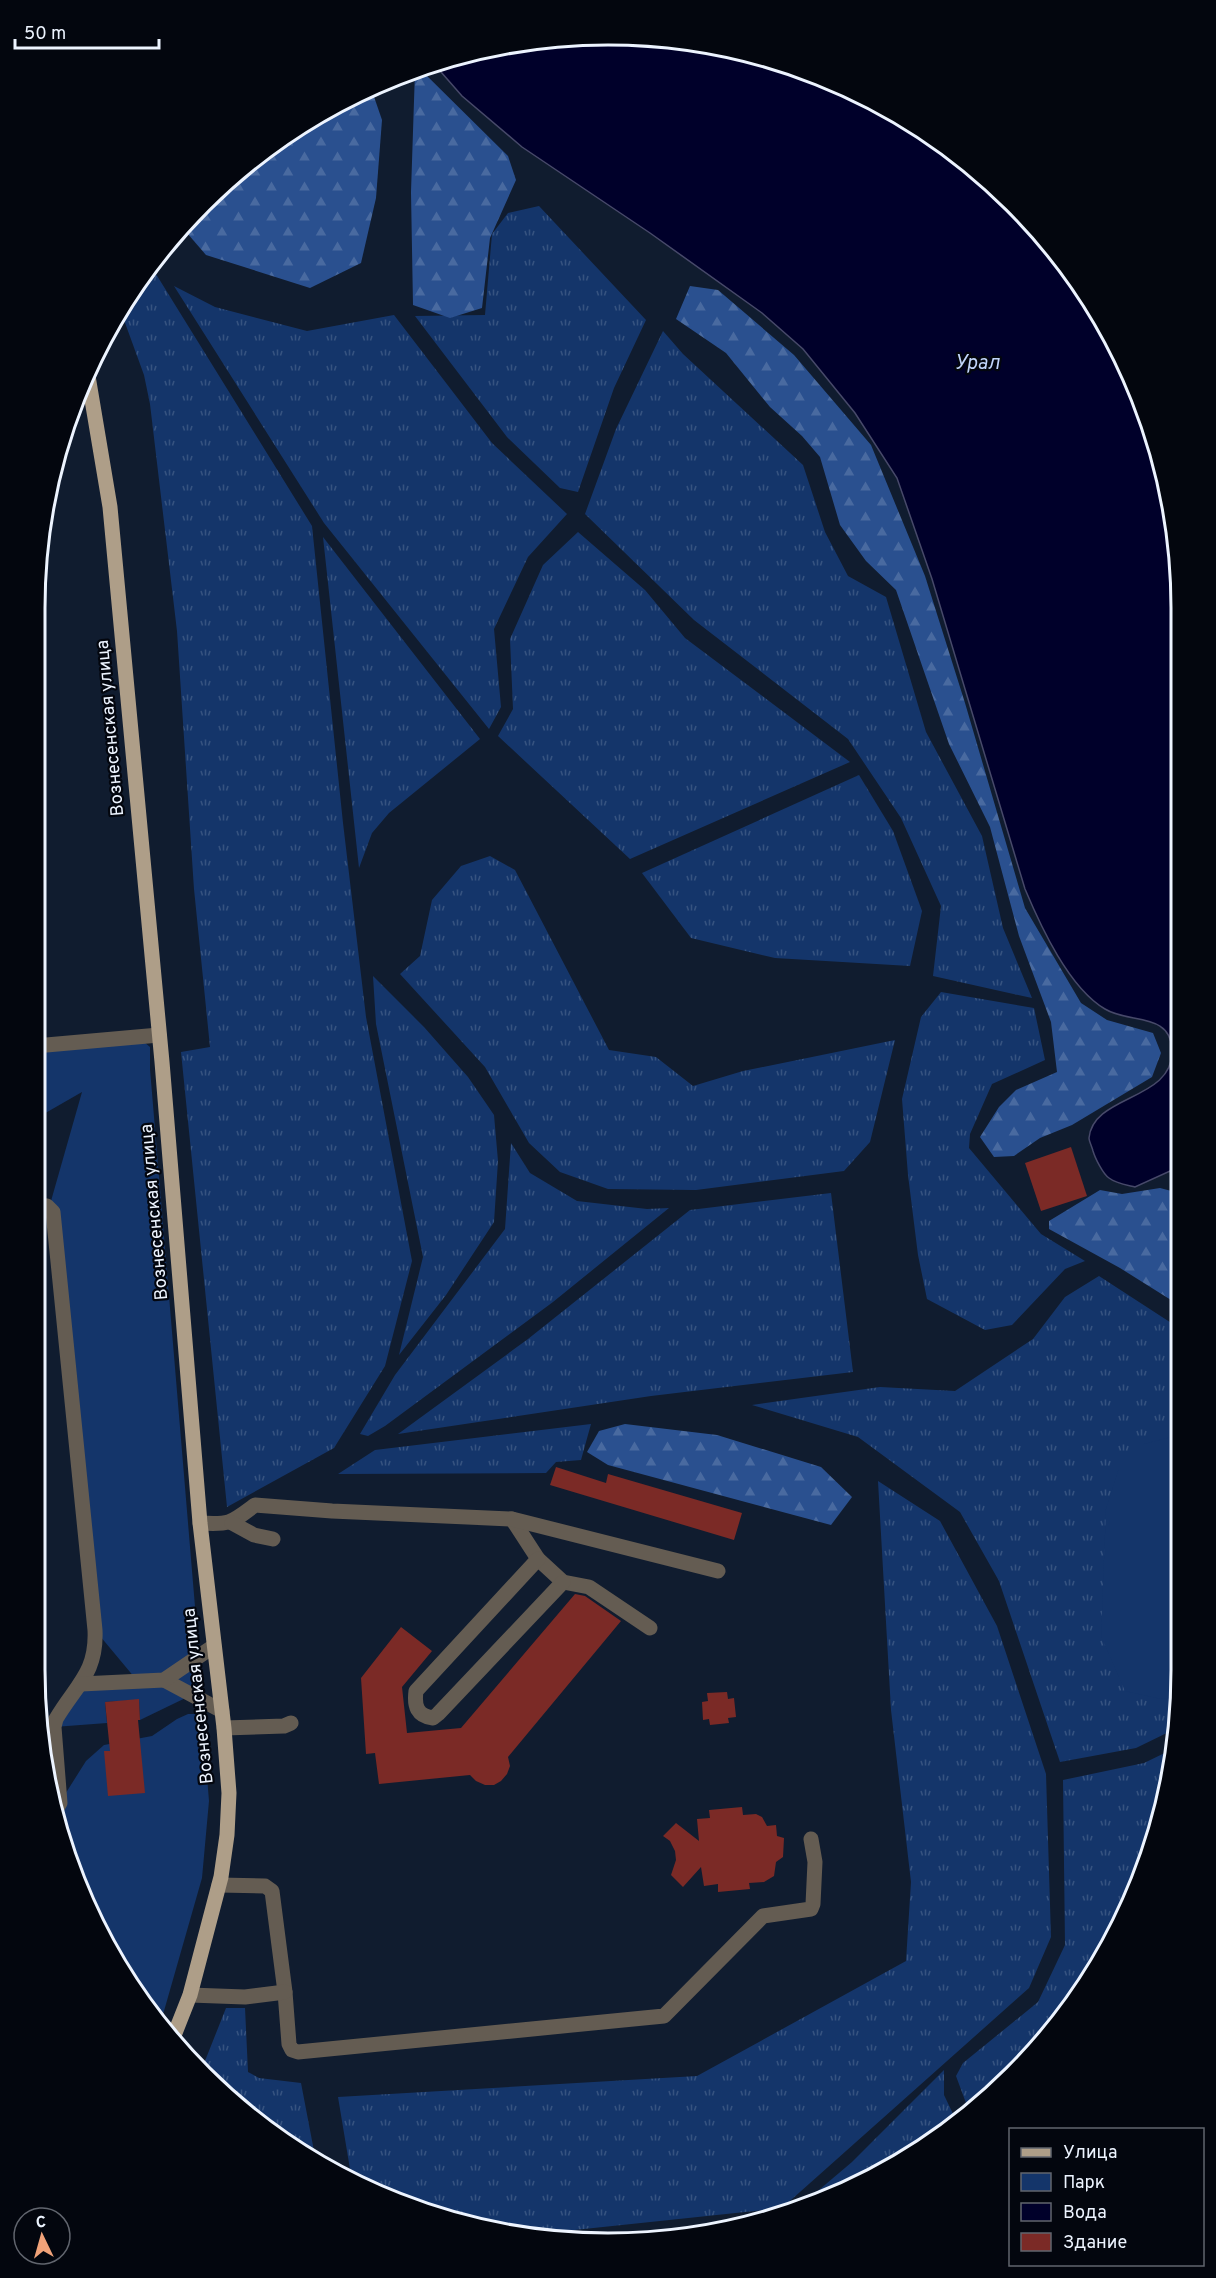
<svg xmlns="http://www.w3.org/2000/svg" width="1216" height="2278" font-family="Overpass,sans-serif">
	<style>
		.grass { fill: url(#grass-tufts) }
		.forest { fill: url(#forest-firs) }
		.park { fill: #14356a }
		.water { fill: #00002a; stroke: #47496a; stroke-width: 1.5 }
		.building { fill: #7b2a26 }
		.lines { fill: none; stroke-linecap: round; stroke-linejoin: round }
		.minor { stroke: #645c52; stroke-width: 15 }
		.major { stroke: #ae9e88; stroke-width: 15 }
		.labels { text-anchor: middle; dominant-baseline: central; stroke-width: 4.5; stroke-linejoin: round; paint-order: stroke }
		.street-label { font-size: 18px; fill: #edf4ff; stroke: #03060e }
		.water-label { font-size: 20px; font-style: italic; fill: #c1d5fb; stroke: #03060e }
		.rim { fill: none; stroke: #edf4ff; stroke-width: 3 }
	</style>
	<defs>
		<pattern id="grass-tufts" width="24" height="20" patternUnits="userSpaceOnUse" patternTransform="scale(1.5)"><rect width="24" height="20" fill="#14356a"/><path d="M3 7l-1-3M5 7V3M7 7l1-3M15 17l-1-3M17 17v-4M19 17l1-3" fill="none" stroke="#365380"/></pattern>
		<pattern id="forest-firs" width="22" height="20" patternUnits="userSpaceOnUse" patternTransform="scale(1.5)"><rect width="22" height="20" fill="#2a508f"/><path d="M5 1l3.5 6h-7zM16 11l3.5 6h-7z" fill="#496aa0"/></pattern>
	</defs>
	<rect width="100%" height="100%" fill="#101c2f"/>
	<!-- grass -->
	<g class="grass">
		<polygon points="539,206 646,320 614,388 578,492 560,488 507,437 415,316 485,315 492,234 508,213"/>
		<polygon points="151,266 312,526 343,823 366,1017 412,1261 385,1366 334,1448 227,1507 181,1052 210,1047 194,889 177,631 150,404 144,375 120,309"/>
		<polygon points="174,286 215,307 307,331 394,315 492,443 567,514 528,557 494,629 501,707 489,729 324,523"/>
		<polygon points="663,331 683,354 803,465 825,532 848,576 886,597 926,732 982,836 1003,928 1032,998 933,976 941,906 901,818 848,739 694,620 585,514 616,429"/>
		<polygon points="578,532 645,590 685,638 850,762 630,859 498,736 513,709 510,639 543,565"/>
		<polygon points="323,537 480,739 389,813 372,833 359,868"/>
		<polygon points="859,775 893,831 922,911 910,966 775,958 691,938 642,873"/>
		<polygon points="490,856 515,870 609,1050 656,1057 693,1086 743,1071 895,1040 870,1142 844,1171 696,1190 608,1189 560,1172 529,1143 485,1067 400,974 420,956 432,900 461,866"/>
		<polygon points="373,976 424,1027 468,1077 494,1115 498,1161 494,1222 446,1295 399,1355 423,1257 376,1024"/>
		<polygon points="941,992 1034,1008 1045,1060 992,1084 970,1134 969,1148 1041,1234 1085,1261 1065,1269 1012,1325 985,1330 927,1299 918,1255 908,1175 902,1099 921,1017"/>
		<polygon points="511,1143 530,1173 577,1201 647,1209 669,1208 553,1302 385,1426 368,1436 360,1434 395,1375 505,1229"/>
		<polygon points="831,1193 853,1372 651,1396 398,1434 528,1339 690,1210"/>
		<polygon points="1099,1276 1179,1328 1180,1707 1177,1728 1136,1748 1060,1762 999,1581 960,1512 858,1437 752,1405 880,1387 955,1391 1033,1339 1065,1297"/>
		<polygon points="591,1424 581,1460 556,1462 546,1473 338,1474 375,1450"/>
		<polygon points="878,1481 940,1521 997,1626 1046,1774 1051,1937 1029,1988 782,2208 546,2233 460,2224 351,2175 338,2097 697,2076 906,1961 911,1882 891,1710"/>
		<polygon points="1173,1749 1162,1819 1105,1956 986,2101 976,2107 966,2103 956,2076 963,2063 1038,2002 1065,1945 1063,1780 1144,1763"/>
		<polygon points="226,2008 245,2008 248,2072 259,2078 301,2083 314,2151 319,2160 290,2147 203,2066"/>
		<polygon points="944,2070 944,2095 956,2120 828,2200 800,2206 852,2162"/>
	</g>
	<!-- forest -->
	<g class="forest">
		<polygon points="420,69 508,156 516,180 490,238 482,308 450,318 413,305 411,192 415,71"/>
		<polygon points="371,88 382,120 376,198 361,263 310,288 206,255 181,226 259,153 354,94"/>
		<polygon points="690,286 718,290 794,355 871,445 925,576 965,703 1025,908 1081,1003 1107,1020 1153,1033 1161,1053 1152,1077 1072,1125 1040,1138 1014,1156 994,1157 980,1137 999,1107 1016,1090 1057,1072 1051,1022 1019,936 990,827 949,744 896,590 866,561 840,525 820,457 802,436 770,407 726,353 676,319"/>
		<polygon points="1160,1188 1179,1193 1179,1305 1120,1268 1049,1229 1049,1221 1100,1190 1122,1194"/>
		<polygon points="625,1424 717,1435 821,1467 852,1497 831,1525 608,1465 587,1452 599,1431"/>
	</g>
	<!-- park -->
	<g class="park">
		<polygon points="144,1042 150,1047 150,1069 202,1690 140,1720 139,1700 105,1702 107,1723 54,1727 81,1684 135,1678 95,1630 49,1208 82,1092 35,1119 35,1046"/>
		<polygon points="1175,1436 1179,1437 1180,1696 1161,1699 1125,1691 1101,1636 1106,1509 1118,1471 1144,1444"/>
		<polygon points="188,1714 202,1714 209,1801 202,1878 160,2025 153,2019 65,1855 57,1807 86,1761 104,1745 152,1736 177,1719"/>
	</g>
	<!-- water -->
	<path class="water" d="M570,36L683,39L792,65L894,111L986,177L1085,289L1151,423L1177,533L1179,1167L1135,1187C1127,1185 1115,1183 1109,1178C1103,1174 1095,1158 1093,1151C1092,1147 1089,1141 1089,1138C1093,1094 1174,1101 1172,1050C1171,1012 1129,1024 1105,1009C1069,988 1041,927 1025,889L932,579L897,478L855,413L803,349L762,313L650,233L522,147L462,96L434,64L459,54Z"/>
	<!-- building -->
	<g class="building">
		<polygon points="1071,1147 1087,1196 1041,1211 1025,1163"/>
		<polygon points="556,1467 606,1483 608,1474 742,1513 734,1540 550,1485"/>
		<polygon points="575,1594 585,1596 621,1621 508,1757 510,1766 507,1774 501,1781 494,1785 485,1785 476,1781 470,1775 379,1784 375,1753 366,1754 361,1678 401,1627 432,1651 402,1687 407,1733 461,1728"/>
		<polygon points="727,1692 728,1699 734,1698 736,1717 728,1718 729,1723 710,1725 709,1719 703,1720 702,1702 708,1701 707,1693"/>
		<polygon points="139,1699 140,1720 138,1720 145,1793 108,1796 104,1751 110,1751 105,1702"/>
		<polygon points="742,1807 743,1815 756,1814 762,1817 767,1826 776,1825 777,1836 784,1838 783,1857 776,1862 774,1876 764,1882 749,1883 750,1889 718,1892 718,1884 704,1886 701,1867 683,1887 671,1875 676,1860 675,1851 670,1841 663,1836 676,1823 699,1841 697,1819 710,1818 709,1810"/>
	</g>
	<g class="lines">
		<!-- minor -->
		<g class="minor">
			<polyline points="35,1046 159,1035"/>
			<path d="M35,1205L47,1206L53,1212L95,1630C97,1673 76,1685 56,1719L54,1727L60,1803L57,1808"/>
			<polyline points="512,1519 538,1559 563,1582 589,1587 650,1628"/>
			<path d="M200,1523C230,1525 231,1523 255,1505L332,1511L512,1519L718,1571"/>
			<polyline points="232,1523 254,1535 273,1539"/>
			<path d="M538,1559L416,1691C414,1706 417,1716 433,1718L438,1714L563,1582"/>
			<polyline points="164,1680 222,1711"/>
			<polyline points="81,1684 164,1680 214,1646"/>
			<polyline points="224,1728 284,1726 291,1723"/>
			<polyline points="219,1885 265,1886 272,1891 285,1992 289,2044 292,2050 298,2052 664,2016 763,1916 811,1909 813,1904 815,1862 811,1839"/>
			<polyline points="190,1995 245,1997 285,1992"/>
		</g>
		<!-- major -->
		<polyline class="major" points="88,376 110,507 162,1062 200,1523 224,1728 229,1793 227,1835 221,1877 190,1995 173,2038"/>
	</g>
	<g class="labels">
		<!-- street labels -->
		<g class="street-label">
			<text transform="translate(111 728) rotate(-95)">Вознесенская улица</text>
			<text transform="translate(155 1212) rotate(-95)">Вознесенская улица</text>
			<text transform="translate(199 1696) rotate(-96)">Вознесенская улица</text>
		</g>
		<!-- water labels -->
		<g class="water-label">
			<text x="977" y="364">Урал</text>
		</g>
	</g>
	<!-- crop -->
	<path d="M0 0H1216V2278H0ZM608 45H608A563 563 0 0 1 1171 608V1670A563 563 0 0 1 608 2233H608A563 563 0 0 1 45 1670V608A563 563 0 0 1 608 45Z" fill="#03060e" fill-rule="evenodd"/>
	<path class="rim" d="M608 45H608A563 563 0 0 1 1171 608V1670A563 563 0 0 1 608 2233H608A563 563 0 0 1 45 1670V608A563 563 0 0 1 608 45Z"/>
	<!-- legend -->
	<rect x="1009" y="2128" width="195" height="138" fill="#03060e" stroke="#61656e" stroke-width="1.5"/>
	<rect x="1021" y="2148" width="30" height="9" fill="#ae9e88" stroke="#61656e" stroke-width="1.5"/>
	<text x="1063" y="2158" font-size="18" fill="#edf4ff">Улица</text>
	<rect x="1021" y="2173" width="30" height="18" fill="#14356a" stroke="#61656e" stroke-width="1.5"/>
	<text x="1063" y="2188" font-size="18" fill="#edf4ff">Парк</text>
	<rect x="1021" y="2203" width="30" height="18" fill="#00002a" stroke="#61656e" stroke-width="1.5"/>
	<text x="1063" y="2218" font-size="18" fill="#edf4ff">Вода</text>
	<rect x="1021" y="2233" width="30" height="18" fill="#7b2a26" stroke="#61656e" stroke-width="1.5"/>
	<text x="1063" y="2248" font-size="18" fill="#edf4ff">Здание</text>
	<!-- north arrow -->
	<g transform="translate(42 2236) rotate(355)"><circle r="28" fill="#03060e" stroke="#61656e" stroke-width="1.5"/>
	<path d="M0-4.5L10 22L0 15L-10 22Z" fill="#f0a279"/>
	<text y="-9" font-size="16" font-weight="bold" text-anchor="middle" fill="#edf4ff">С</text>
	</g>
	<!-- scale -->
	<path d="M15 39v9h144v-9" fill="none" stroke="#edf4ff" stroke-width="3"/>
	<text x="24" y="39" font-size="18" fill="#edf4ff" stroke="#03060e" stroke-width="4.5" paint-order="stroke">50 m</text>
</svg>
